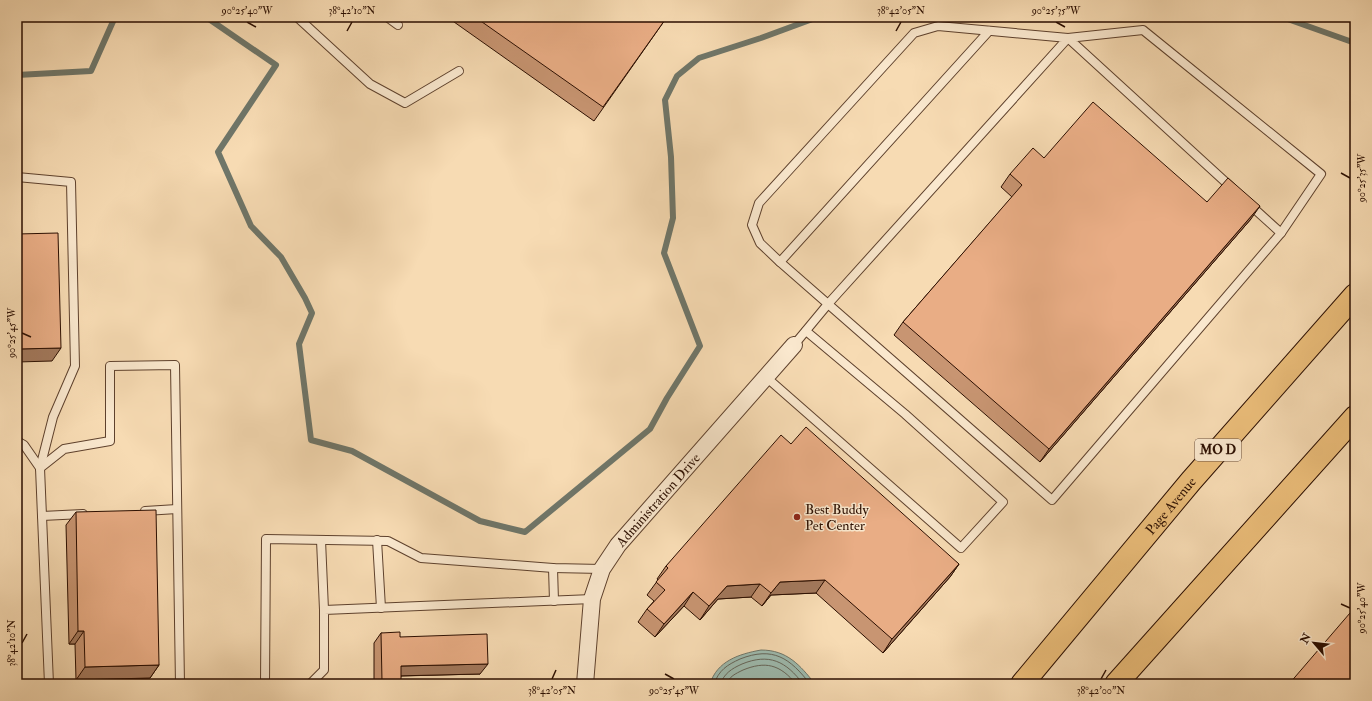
<svg xmlns="http://www.w3.org/2000/svg" width="1372" height="701" font-family="'IM FELL Double Pica',serif">
	<style>
		.water { fill: #9dbbaf; stroke: #6f7669 }
		.lines { fill: none; stroke-linecap: round; stroke-linejoin: round }
		.shore { stroke: #646458; stroke-width: 1 }
		.stream { stroke: #6f7669; stroke-width: 6 }
		.service-casing { stroke: #5e412d; stroke-width: 10 }
		.minor-casing { stroke: #5e412d; stroke-width: 18 }
		.trunk-casing { stroke: #2b0e00; stroke-width: 24 }
		.service { stroke: #fae8ce; stroke-width: 8 }
		.minor { stroke: #fae8ce; stroke-width: 16 }
		.trunk { stroke: #ecbe7a; stroke-width: 22 }
		.wall { fill: #c89572; stroke: #2b0e00 }
		.shaded-wall { fill: #a3795d; stroke: #2b0e00 }
		.building { fill: #e9ad85; stroke: #2b0e00 }
		.ticks { fill: none; stroke: #2b0e00; stroke-width: 1.5 }
		.poi-dot { fill: #8f2418; stroke: #fae8ce; stroke-width: 1.5 }
		.labels { text-anchor: middle; dominant-baseline: central; stroke-width: 3; stroke-linejoin: round; paint-order: stroke }
		.shield { fill: #fae8ce; stroke: #694f3e; stroke-width: 1 }
		.shield-label { font-size: 13px; font-weight: bold; fill: #2b0e00 }
		.street-label { font-size: 14px; fill: #2b0e00; stroke: #fae8ce }
		.poi-label { font-size: 14px; fill: #2b0e00; stroke: #fae8ce; text-anchor: start }
		.neatline { fill: none; stroke: #2b0e00; stroke-width: 1.5 }
		.ticks-label { font-size: 10px; text-anchor: middle; fill: #2b0e00 }
	</style>
	<rect width="100%" height="100%" fill="#f7dbb3"/>
	<filter id="stains"><feTurbulence type="fractalNoise" baseFrequency=".005" numOctaves="4"/><feColorMatrix values="0 0 0 0 .2 0 0 0 0 .09 0 0 0 0 .02 0 0 0 .5 -.17"/></filter>
	<radialGradient id="worn" r=".72"><stop offset=".6" stop-color="#630" stop-opacity="0"/><stop offset="1" stop-color="#630" stop-opacity=".3"/></radialGradient>
	<!-- water -->
	<path class="water" d="M761,650C787,650 800,665 815,684H710C717,661 739,654 761,650Z"/>
	<g class="lines">
		<!-- shore -->
		<g class="shore">
			<path d="M714,684C719,670 727,665 740,659C773,646 790,658 810,684"/>
			<path d="M720,684C725,673 731,669 742,664C769,653 786,661 803,684"/>
			<path d="M726,684C730,676 735,674 743,670C765,661 780,664 796,684"/>
		</g>
		<!-- stream -->
		<g class="stream">
			<polyline points="206,17 276,65 218,152 251,226 281,257 305,298 312,313 299,344 311,440 352,451 480,521 525,532 650,429 667,398 700,346 664,253 673,218 671,157 665,100 677,76 699,58 761,38 818,17"/>
			<polyline points="1282,17 1355,43"/>
			<polyline points="17,75 91,71 115,17"/>
		</g>
		<!-- service casing -->
		<g class="service-casing">
			<g id="service">
				<polyline points="297,17 370,84 405,103 459,71"/>
				<polyline points="387,17 398,25"/>
				<polyline points="17,177 71,182 75,366 53,417 40,468"/>
				<polyline points="1249,204 1281,233"/>
				<polyline points="780,262 989,31"/>
				<polyline points="794,345 828,304 1068,38 1143,30 1321,174 1281,233 1052,500 780,262 760,243 752,225 759,203 914,33 938,26 1068,38 1232,188"/>
				<polyline points="766,377 961,548 1003,502 905,414 806,331"/>
				<polyline points="17,441 24,445 40,468"/>
				<polyline points="145,511 177,509"/>
				<polyline points="42,516 83,514"/>
				<polyline points="321,540 324,610"/>
				<polyline points="377,540 381,608"/>
				<polyline points="553,568 554,601"/>
				<polyline points="49,684 40,468 64,449 110,441 110,366 175,365 180,684"/>
				<polyline points="265,684 266,539 388,541 421,558 553,568 602,569"/>
				<polyline points="310,684 324,670 324,610 592,599"/>
			</g>
		</g>
		<!-- minor casing -->
		<g class="minor-casing">
			<g id="minor">
				<path id="s1" d="M585,684L592,599L602,569L618,545L794,345"/>
			</g>
		</g>
		<!-- trunk casing -->
		<g class="trunk-casing">
			<g id="trunk">
				<path id="s2" d="M1022,684L1191,481L1355,295"/>
				<polyline points="1116,684 1355,417"/>
			</g>
		</g>
		<!-- service -->
		<use href="#service" class="service"/>
		<!-- minor -->
		<use href="#minor" class="minor"/>
		<!-- trunk -->
		<use href="#trunk" class="trunk"/>
	</g>
	<!-- wall -->
	<g class="wall">
		<polygon points="447,17 667,17 594,121"/>
		<polygon points="1044,158 1207,202 1251,219 1040,462 894,335 903,322 1012,197 1001,187 1010,174"/>
		<polygon points="791,444 959,564 950,577 883,653 816,593 771,595 762,606 751,597 718,599 700,620 684,606 655,637 638,622 647,609 654,601 647,595 658,580 657,579 666,566"/>
		<polygon points="76,512 159,665 150,678 76,680 75,644 69,644 66,525"/>
		<polygon points="381,633 400,637 480,674 401,676 399,684 374,684 374,643"/>
	</g>
	<!-- shaded-wall -->
	<g class="shaded-wall">
		<polygon points="1260,206 1251,219 1040,462 1049,449"/>
		<polygon points="61,348 52,361 17,362 17,349"/>
		<polygon points="959,564 950,577 883,653 892,639"/>
		<polygon points="825,580 816,593 771,595 762,606 771,593 780,582"/>
		<polygon points="760,584 751,597 718,599 700,620 709,606 727,586"/>
		<polygon points="693,592 684,606 655,637 664,624"/>
		<polygon points="78,631 84,631 75,644 69,644"/>
		<polygon points="488,664 480,674 394,676 401,666"/>
		<polygon points="159,665 150,678 76,680 85,667"/>
		<polygon points="401,680 399,684 380,684 382,681"/>
	</g>
	<!-- building -->
	<g class="building">
		<polygon points="475,17 667,17 603,107"/>
		<polygon points="1093,102 1207,202 1228,178 1260,206 1049,449 903,322 1022,185 1010,174 1033,148 1044,158"/>
		<polygon points="58,233 61,348 17,349 17,234"/>
		<polygon points="806,427 959,564 892,639 825,580 780,582 771,593 760,584 727,586 709,606 693,592 664,624 647,609 665,590 656,582 668,568 666,566 781,435 791,444"/>
		<polygon points="156,510 159,665 85,667 84,631 78,631 76,512"/>
		<polygon points="1350,613 1355,617 1355,684 1289,684"/>
		<polygon points="400,632 400,637 487,634 488,664 401,666 401,680 382,681 381,633"/>
	</g>
	<!-- ticks -->
	<path class="ticks" d="M247,22L256,27M1056,22L1065,27M347,31L352,22M896,31L901,22M1341,173L1350,178M22,333L31,337M1341,604L1350,608M22,643L27,634M665,674L674,679M552,679L556,670M1101,679L1106,670"/>
	<!-- markers -->
	<circle class="poi-dot" cx="797" cy="517" r="4"/>
	<g class="labels">
		<!-- shield labels -->
		<rect class="shield" x="1195" y="439" width="46" height="22" rx="3"/>
		<g class="shield-label">
			<text x="1218" y="450">MO D</text>
		</g>
		<!-- street labels -->
		<g class="street-label">
			<text stroke="none"><textPath href="#s1" startOffset="206">Administration Drive</textPath></text>
			<text stroke="none"><textPath href="#s2" startOffset="232">Page Avenue</textPath></text>
		</g>
		<!-- poi labels -->
		<g class="poi-label">
			<text x="805" y="509">Best Buddy<tspan x="805" dy="16">Pet Center</tspan></text>
		</g>
	</g>
	<!-- margin -->
	<rect width="1372" height="701" fill="none" stroke="#f7dbb3" stroke-width="44"/>
	<!-- north arrow -->
	<g transform="translate(1314 643) rotate(298)" stroke="#fae8ce" stroke-width="3" paint-order="stroke">
	<path d="M0-3L7 15L0 10L-7 15Z" fill="#2b0e00"/>
	<text y="-6" font-size="11" font-weight="bold" text-anchor="middle" fill="#2b0e00">N</text>
	</g>
	<rect x="22" y="22" width="1328" height="657" class="neatline"/>
	<g class="ticks-label">
		<text x="247" y="14">90°25'40"W</text>
		<text x="352" y="14">38°42'10"N</text>
		<text x="901" y="14">38°42'05"N</text>
		<text x="1056" y="14">90°25'35"W</text>
		<text transform="translate(1361 178) rotate(-90)" y="4">90°25'35"W</text>
		<text transform="translate(11 333) rotate(-90)" y="4">90°25'45"W</text>
		<text transform="translate(1361 608) rotate(-90)" y="4">90°25'40"W</text>
		<text transform="translate(11 643) rotate(-90)" y="4">38°42'10"N</text>
		<text x="552" y="694">38°42'05"N</text>
		<text x="674" y="694">90°25'45"W</text>
		<text x="1101" y="694">38°42'00"N</text>
	</g>
	<rect width="100%" height="100%" filter="url(#stains)"/>
	<rect width="100%" height="100%" fill="url(#worn)"/>
</svg>
